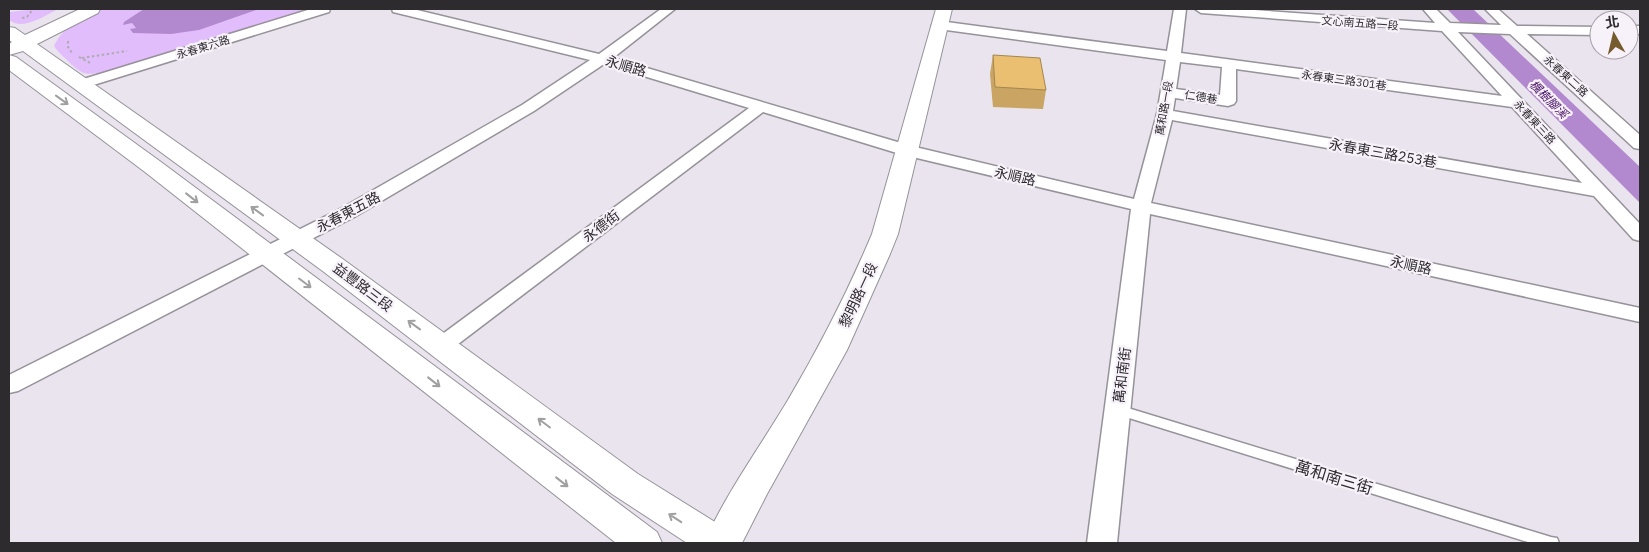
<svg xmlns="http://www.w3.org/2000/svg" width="1649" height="552" font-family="'IBM Plex Sans','Noto Sans TC',sans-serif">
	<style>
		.green { fill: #e2bdfc }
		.water { fill: #b289ce }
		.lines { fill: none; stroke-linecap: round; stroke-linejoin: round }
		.service-casing { stroke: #97929a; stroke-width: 3 }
		.minor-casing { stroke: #97929a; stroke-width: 3 }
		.tertiary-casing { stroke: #97929a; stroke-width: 2 }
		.secondary-casing { stroke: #97929a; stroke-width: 2 }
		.path { stroke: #afabb2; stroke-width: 2; stroke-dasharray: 2.5 2.5; stroke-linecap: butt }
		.service { fill: #fff; fill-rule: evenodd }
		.minor { fill: #fff; fill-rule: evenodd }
		.tertiary { fill: #fff; fill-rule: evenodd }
		.secondary { fill: #fff; fill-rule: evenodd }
		.wall { fill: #c9a462 }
		.building { fill: #eabf72; stroke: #a48650 }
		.oneway { stroke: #a0a0a1 }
		.labels { text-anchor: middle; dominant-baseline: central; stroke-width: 4.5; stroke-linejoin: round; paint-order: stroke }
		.far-street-label { font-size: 11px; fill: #2d2b2e; stroke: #f7f1fa }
		.far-water-label { font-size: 12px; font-style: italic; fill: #470f63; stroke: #f7f1fa }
		.street-label { font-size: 14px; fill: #2d2b2e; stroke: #f7f1fa }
		.near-street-label { font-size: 16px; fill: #2d2b2e; stroke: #f7f1fa }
	</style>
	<rect width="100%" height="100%" fill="#e9e4ed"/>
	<!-- green -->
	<g class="green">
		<path d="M37,9H58C44,16 23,31 9,20V12Z"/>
		<path d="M103,9H307L251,28L104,72C85,76 81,74 68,61C63,56 58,52 54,46C63,26 84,17 103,9Z"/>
	</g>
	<!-- water -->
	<g class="water">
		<polygon points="144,9 259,9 199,30 171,34 133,33 130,29 136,28 132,23 123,25 124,22"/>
		<polygon points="1447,9 1473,9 1640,167 1640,203"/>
	</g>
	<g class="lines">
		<!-- service casing -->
		<g class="service-casing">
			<polygon id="service" points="1118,405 1551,537 1557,538 1559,543 1531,543 1113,413 1111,410 1113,407"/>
		</g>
		<!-- minor casing -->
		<g class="minor-casing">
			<g id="minor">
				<polygon points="311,9 330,9 329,12 87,87 77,87 74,84 77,81"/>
				<path d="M392,9H413L599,54L661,9H675L613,58L911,146L1134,199L1157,114L1166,60L939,29L934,28L932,25L934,22L939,21L1167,51L1174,9H1186L1181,53L1502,96L1442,31L1201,13L1195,9H1240L1435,23L1423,9H1436L1450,23L1501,25L1485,9H1498L1517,26L1599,27V35L1527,34L1640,135V149L1634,148L1510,34L1458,32L1640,224V241L1633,239L1594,196L1172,120L1151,203L1640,308V322L1150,214L1117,543H1087L1131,209L900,154L763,112L449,351L441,354L433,351L429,346L433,341L749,108L604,64L534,111L356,216L18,391L9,393V375L342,208L522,105L590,60L393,12ZM1180,62L1222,67L1220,95L1176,89ZM1236,69L1512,107L1582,183L1173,111L1175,98L1228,106L1234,104L1236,101Z"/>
				<rect x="1629" y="26" width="11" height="8"/>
			</g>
		</g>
		<!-- tertiary casing -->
		<g class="tertiary-casing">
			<g id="tertiary">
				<polygon points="80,9 100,9 98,13 37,44 344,260 638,474 731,532 736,543 687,543 612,494 324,272 23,51 9,55 9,44 12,42 9,40 9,27 15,28 25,35"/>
				<polygon points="9,55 16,57 161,162 657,532 662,543 616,543 145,172 9,70"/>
			</g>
		</g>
		<!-- secondary casing -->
		<g class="secondary-casing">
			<path id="secondary" d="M936,9H952L898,234L890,254L847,350L767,494L742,543H704C726,493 760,447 788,400C820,346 848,291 872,234Z"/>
		</g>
		<!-- path -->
		<g class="path">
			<polyline points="22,18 27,17 33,9"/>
			<polyline points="68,41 68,47 72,53"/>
			<polyline points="79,57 92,64"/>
			<polyline points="82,58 127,51"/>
		</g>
		<!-- service -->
		<use href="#service" class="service"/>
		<!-- minor -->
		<use href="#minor" class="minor"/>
		<!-- tertiary -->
		<use href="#tertiary" class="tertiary"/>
		<!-- secondary -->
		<use href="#secondary" class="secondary"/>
	</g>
	<!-- wall -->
	<polygon class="wall" points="993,55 1046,90 1043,109 993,107 990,74"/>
	<!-- building -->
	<polygon class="building" points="993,55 1040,58 1046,90 995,87"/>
	<!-- one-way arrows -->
	<defs><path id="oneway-shaft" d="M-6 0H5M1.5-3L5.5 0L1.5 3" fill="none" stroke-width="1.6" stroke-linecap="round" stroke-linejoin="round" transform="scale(1.25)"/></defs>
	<g class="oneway">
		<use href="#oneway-shaft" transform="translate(62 100) rotate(36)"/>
		<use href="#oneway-shaft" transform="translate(192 198) rotate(38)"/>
		<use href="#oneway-shaft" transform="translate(257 211) rotate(-144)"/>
		<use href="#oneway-shaft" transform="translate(305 283) rotate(37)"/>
		<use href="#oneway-shaft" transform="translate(414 325) rotate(-144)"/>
		<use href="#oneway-shaft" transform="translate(434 382) rotate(38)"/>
		<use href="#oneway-shaft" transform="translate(544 423) rotate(-143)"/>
		<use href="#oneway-shaft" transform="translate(562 482) rotate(38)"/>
		<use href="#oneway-shaft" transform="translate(675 518) rotate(-147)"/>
	</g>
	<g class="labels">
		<!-- far-street labels -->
		<g class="far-street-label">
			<text transform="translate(1360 23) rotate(4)">文心南五路一段</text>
			<text transform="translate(203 47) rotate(-17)">永春東六路</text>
			<text transform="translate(1566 76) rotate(42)">永春東二路</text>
			<text transform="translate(1344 80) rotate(8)">永春東三路301巷</text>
			<text transform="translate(1201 97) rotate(9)">仁德巷</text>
			<text transform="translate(1164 108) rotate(-80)">萬和路一段</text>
			<text transform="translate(1535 122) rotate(47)">永春東三路</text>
		</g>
		<!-- far-water labels -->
		<g class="far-water-label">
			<text transform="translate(1549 99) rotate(45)">楓樹腳溪</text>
		</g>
		<!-- street labels -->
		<g class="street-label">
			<text transform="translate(626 66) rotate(16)">永順路</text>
			<text transform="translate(1383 153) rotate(10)">永春東三路253巷</text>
			<text transform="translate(1015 176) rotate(13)">永順路</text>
			<text transform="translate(348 212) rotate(-28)">永春東五路</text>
			<text transform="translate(601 226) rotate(-37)">永德街</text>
			<text transform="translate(1411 265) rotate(12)">永順路</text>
			<text transform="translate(363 287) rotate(37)">益豐路三段</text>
			<text transform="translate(858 295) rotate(-65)">黎明路一段</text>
			<text transform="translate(1122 375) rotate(-83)">萬和南街</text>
		</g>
		<!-- near-street labels -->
		<g class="near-street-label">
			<text transform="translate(1334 477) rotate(17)">萬和南三街</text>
		</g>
	</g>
	<!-- border -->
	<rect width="1649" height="552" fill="none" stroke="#2d2b2e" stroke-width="20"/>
	<!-- north arrow -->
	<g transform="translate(1614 35) rotate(352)"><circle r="24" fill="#f7f1fa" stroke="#a6a2a8"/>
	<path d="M0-4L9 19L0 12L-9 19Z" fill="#755b2d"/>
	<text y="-8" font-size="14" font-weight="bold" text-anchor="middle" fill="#2d2b2e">北</text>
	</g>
</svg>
